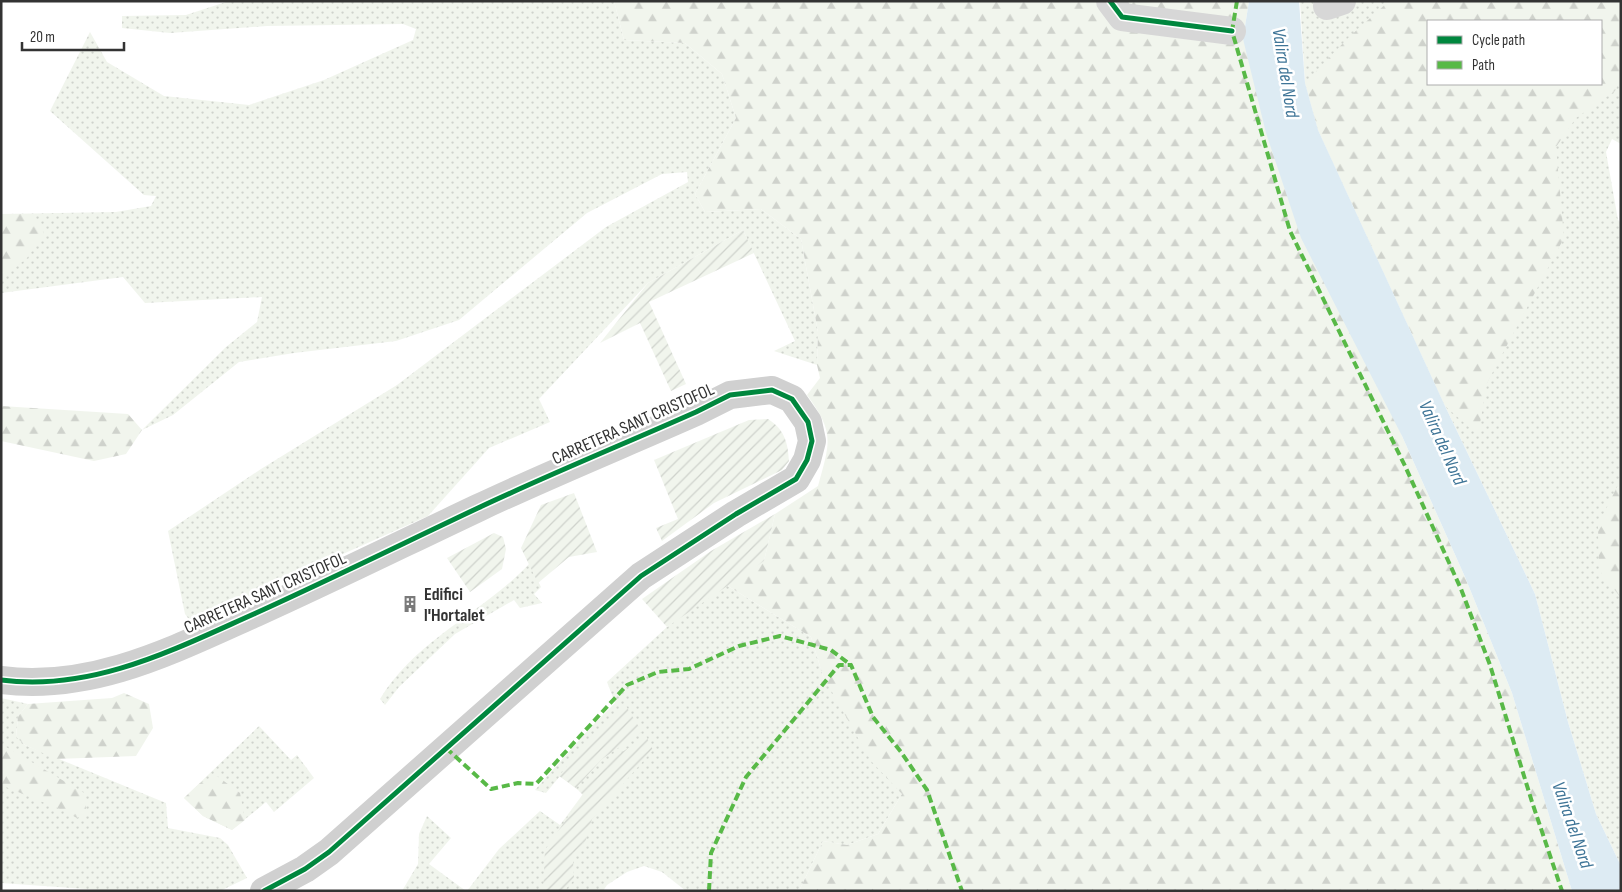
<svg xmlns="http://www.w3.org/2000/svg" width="1622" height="892" font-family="'Sofia Sans Condensed',sans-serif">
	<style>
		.grass { fill: url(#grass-dots); fill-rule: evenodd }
		.forest { fill: url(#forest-firs); fill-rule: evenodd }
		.garden { fill: url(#garden-furrows) }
		.water { fill: #ddebf3 }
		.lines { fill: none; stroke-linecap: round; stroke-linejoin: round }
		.minor { stroke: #d7d7d7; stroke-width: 28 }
		.secondary { stroke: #d0d0d0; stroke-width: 28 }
		.quiet { stroke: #58b947; stroke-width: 4; stroke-dasharray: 8 4; stroke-linecap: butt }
		.cycleway-casing { stroke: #fff; stroke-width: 8 }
		.cycleway { stroke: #00873e; stroke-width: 5 }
		.labels { text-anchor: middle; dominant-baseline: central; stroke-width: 5; stroke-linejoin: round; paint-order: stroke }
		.street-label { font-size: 18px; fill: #333; stroke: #fff }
		.poi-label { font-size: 18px; font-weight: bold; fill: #333; stroke: #fff; text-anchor: start }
		.water-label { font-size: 19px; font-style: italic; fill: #3f7597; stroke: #fff }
	</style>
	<defs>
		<pattern id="grass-dots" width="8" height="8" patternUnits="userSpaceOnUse" patternTransform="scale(1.25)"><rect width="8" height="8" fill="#f1f5ed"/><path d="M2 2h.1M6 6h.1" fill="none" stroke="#cfd2cc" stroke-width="1.8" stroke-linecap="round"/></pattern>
		<pattern id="forest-firs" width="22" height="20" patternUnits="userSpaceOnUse" patternTransform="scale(1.25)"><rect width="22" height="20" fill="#f1f5ed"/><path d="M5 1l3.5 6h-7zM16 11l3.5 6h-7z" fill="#cfd2cc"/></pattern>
		<pattern id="garden-furrows" width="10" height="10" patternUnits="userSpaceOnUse" patternTransform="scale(1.25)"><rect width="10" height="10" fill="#f1f5ed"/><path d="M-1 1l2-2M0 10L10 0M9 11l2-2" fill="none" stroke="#cfd2cc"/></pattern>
	</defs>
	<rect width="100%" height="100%" fill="#fff"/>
	<!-- grass -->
	<g class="grass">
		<polygon points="229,1 614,1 624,40 685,43 722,74 736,118 695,194 705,212 761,209 801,239 818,332 817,365 774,351 795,341 743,230 648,283 539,399 550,422 489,448 428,516 191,622 185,614 168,531 261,469 397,385 606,227 688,182 687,172 662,174 587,213 459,320 396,341 294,353 239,362 173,415 142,430 226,347 257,322 262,297 145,303 123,277 1,293 1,214 116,212 151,206 156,196 144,195 50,111 90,32 107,62 164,96 249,105 324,80 413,40 416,29 403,24 267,26 170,33 122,28 122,16 186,15"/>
		<path d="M1300,1H1621V144L1612,139L1606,152L1618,220L1621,223V866L1596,814L1568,722L1535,594L1445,406L1318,130L1305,83ZM1428,21H1601V84H1428Z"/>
		<path d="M529,564L541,587L534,594L542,603L520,608L514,600L455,634L399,687L385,705L380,699C416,639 483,613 529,564Z"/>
		<polygon points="723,583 811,637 823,676 902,794 878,834 847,845 823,841 799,891 686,891 662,872 644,866 627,872 607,885 603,891 467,891 499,849 540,811 560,825 583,794 560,776 546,793 535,790 590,728 615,703 607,682 667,627"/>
		<polygon points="1,698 28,704 18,716 16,736 25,745 166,803 168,828 220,838 228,845 247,878 220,891 115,891 1,883"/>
		<polygon points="259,726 291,760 297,755 314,778 274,812 266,802 232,830 203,816 184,798"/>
		<polygon points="427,816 451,838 429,864 466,891 402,891 418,864 419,834"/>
	</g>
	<!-- forest -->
	<g class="forest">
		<path d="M614,1H1249L1243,39L1402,436L1465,577L1512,693L1572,891H799L823,841L847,845L878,834L902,794L871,761L823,676L811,637L723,583L764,561L775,514L818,486C830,442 835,433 807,395L820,378L817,365L818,332L801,239L761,209L705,212L695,194L736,118L722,74L685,43L624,40Z"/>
		<path d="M1389,1H1621V78L1615,91L1576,118L1556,147L1564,238L1487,383L1478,435L1445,406L1318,130L1305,83L1347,39ZM1428,21H1601V84H1428Z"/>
		<polygon points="1,214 32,214 44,233 27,258 1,279"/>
		<polygon points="1,406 128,414 142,430 126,454 94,461 1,441"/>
		<polygon points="1621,479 1621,598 1599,570 1598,525"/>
		<polygon points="124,693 149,704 153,728 136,756 56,759 25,745 16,737 18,716 28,704 112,698"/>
		<polygon points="1,744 86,794 86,813 77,818 62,810 1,785"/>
		<polygon points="217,776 240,793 245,820 232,830 203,816 184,798 200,783"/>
	</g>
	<!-- garden -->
	<g class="garden">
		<polygon points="743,230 754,253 649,302 686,384 671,391 640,323 600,343 648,283"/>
		<path d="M768,419C784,429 788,442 789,461L782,470L714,503L662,541L656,528L678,519L654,460L749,420Z"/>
		<polygon points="574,493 597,552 569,557 538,583 521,548 541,505"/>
		<polygon points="775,514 764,561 667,627 642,599 711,551"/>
		<polygon points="494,533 503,537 506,549 502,569 470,592 447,558"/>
		<polygon points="626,706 642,732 602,759 576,788 559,776 592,735"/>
		<polygon points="646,736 653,750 592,819 586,840 573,860 574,880 564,891 543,891 545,850 583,795 579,791 609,761"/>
	</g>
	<!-- water -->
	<polygon class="water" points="1249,1 1299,1 1305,83 1318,130 1445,406 1535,594 1568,722 1596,814 1621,866 1621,891 1572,891 1512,693 1465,577 1402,436 1301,238 1266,133 1243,39"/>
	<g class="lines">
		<!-- minor -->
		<g class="minor">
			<polyline points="1110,1 1122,17 1232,31"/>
			<polyline points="1327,6 1342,1"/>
		</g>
		<!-- secondary -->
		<path class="secondary" d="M1,680C93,692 175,649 256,613C331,579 404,543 478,508C550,474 624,444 696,412L730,395L772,390L792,399L808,422L812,441L807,460L796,479L736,514L641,576L329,852L305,869L264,891"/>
		<!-- quiet -->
		<g class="quiet">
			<polyline points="1237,1 1232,31 1290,231 1405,466 1461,589 1490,665 1532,802 1562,891"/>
			<polyline points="446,748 491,789 518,783 536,784 627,685 658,672 689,669 739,646 780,636 831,650 851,665"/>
			<polyline points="709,891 711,853 746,777 839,665 851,665 873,717 901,752 927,790 962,891"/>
		</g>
		<!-- cycleway casing -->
		<g class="cycleway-casing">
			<g id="cycleway">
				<polyline points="1110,1 1122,17 1232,31"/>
				<path d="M1,680C93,692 175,649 256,613C331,579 404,543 478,508C550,474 624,444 696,412L730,395L772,390L792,399L808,422L812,441L807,460L796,479L736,514L641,576L329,852L305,869L264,891"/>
			</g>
		</g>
		<!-- cycleway -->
		<use href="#cycleway" class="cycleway"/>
	</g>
	<!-- icons -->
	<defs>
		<g id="building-bare" transform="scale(1.35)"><path d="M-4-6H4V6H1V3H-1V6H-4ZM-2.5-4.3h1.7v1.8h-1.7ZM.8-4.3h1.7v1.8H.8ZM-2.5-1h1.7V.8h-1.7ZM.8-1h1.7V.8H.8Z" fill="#7a7a7a" stroke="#fff" stroke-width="2.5" paint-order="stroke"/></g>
	</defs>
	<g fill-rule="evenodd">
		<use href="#building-bare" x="410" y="604"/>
	</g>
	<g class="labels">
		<!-- street labels -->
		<g class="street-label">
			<text transform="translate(633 424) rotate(-24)">CARRETERA SANT CRISTOFOL</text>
			<text transform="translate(265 593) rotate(-24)">CARRETERA SANT CRISTOFOL</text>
		</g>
		<!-- poi labels -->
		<g class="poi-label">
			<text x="424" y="594">Edifici<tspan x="424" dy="21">l'Hortalet</tspan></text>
		</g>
		<!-- water labels -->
		<g class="water-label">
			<text transform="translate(1285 73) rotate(81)">Valira del Nord</text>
			<text transform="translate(1442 443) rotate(66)">Valira del Nord</text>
			<text transform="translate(1572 825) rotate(71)">Valira del Nord</text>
		</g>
	</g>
	<!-- border -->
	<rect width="1622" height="892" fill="none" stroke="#333333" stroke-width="5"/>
	<!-- legend -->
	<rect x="1427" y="20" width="175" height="65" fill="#ffffff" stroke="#adadad"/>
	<rect x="1437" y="36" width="25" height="8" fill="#00873e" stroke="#adadad"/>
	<text x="1472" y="45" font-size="15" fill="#333333">Cycle path</text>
	<rect x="1437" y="61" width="25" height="8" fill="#58b947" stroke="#adadad"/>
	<text x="1472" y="70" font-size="15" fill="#333333">Path</text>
	<!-- scale -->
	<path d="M22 42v8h102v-8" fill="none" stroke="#333333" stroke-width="2.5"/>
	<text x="30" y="42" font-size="15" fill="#333333" stroke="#ffffff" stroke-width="4" paint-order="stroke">20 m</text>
</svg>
